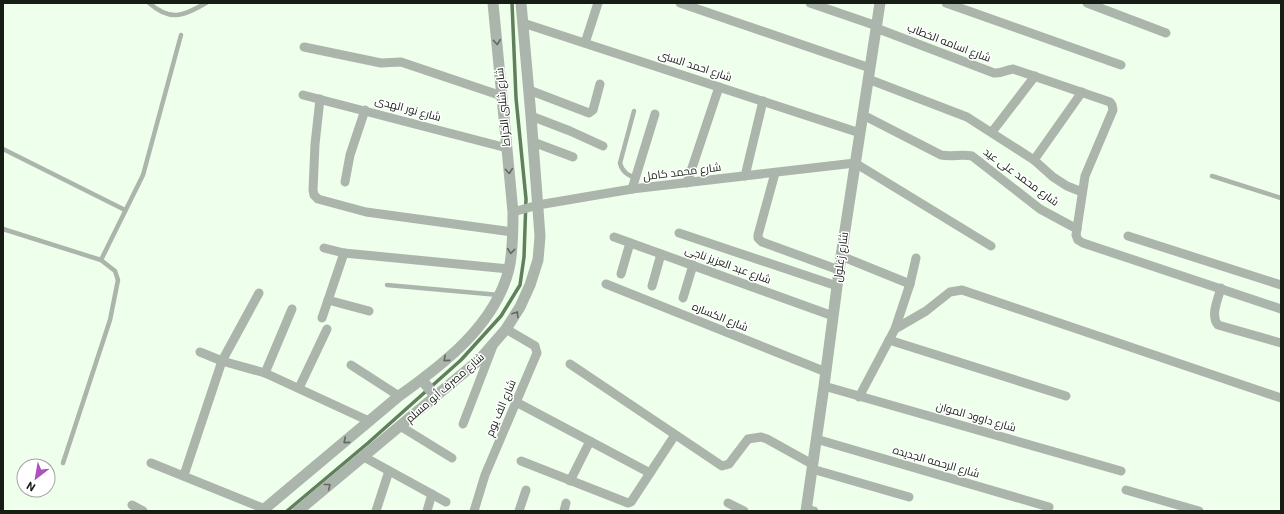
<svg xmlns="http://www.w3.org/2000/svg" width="1284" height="514" font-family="Roboto,Cairo,sans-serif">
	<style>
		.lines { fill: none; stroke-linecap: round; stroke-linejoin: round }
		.stream { stroke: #607f5b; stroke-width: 3.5 }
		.service { stroke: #acb5ab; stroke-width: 4.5 }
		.minor { stroke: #acb5ab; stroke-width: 9 }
		.tertiary { stroke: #acb5ab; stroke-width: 11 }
		.oneway { stroke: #616960 }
		.labels { text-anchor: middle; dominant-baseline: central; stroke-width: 3; stroke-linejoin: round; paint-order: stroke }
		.street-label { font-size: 11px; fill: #161d15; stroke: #fff }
	</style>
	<rect width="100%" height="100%" fill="#eeffec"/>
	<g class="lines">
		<!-- stream -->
		<polyline class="stream" points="287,511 368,443 461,360 501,316 520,285 524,257 526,199 516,98 512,3"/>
		<!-- service -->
		<g class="service">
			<path d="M149,3C171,22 183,16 206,3"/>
			<path d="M634,111L620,163C622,172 628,175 635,178"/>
			<polyline points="3,149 125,210"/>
			<polyline points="1212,176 1281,198"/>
			<polyline points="3,229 101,260 115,271 118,280 110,320 63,463"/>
			<polyline points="101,260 143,175 181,35"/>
			<polyline points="387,285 499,295"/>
		</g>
		<!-- minor -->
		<g class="minor">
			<polyline points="680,3 870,68"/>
			<polyline points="810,3 877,26"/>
			<polyline points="946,3 1121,65"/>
			<polyline points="1087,3 1166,33"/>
			<polyline points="523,23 860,133"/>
			<path d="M876,28L994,73C1001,74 1006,70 1013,69L1110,102L1112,105L1113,110L1085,176L1076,235L1078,240L1083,243L1281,309"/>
			<polyline points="585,43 598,3"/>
			<polyline points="304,47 381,63 401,62 502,96"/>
			<polyline points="868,79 967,117 1034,160 1053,177 1067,186 1082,192"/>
			<polyline points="529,90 589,113 593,110 600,84"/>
			<polyline points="303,95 507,148"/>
			<polyline points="320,99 315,144 313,190 314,195 318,199 366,212 513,232"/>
			<path d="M863,115L941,155C952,157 961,154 972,156L1040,209L1077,229"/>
			<polyline points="531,116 570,131 603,146"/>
			<polyline points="992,132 1035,76"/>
			<polyline points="533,142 573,157"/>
			<polyline points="1034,160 1082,92"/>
			<polyline points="775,173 758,235 758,238 762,242 839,270"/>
			<polyline points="745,176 763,101"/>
			<polyline points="345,182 350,155 365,110"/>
			<polyline points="687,183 719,87"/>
			<polyline points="632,189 655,114"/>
			<polyline points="513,212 538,205 632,189 855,163 991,246"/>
			<polyline points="679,233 837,286"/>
			<polyline points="1128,236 1281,285"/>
			<polyline points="614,237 833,316"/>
			<polyline points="324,248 344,253 509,269"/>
			<polyline points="841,256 910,284"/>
			<polyline points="621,274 630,243"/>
			<polyline points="606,284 826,372"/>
			<polyline points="652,286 661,254"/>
			<path d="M1221,288C1218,299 1210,316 1218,325L1281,343"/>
			<polyline points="683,298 693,265"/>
			<polyline points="328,300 369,311"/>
			<polyline points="322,318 344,253"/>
			<polyline points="895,329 926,311 950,292 962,290 1281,398"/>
			<polyline points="889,340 1066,396"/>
			<polyline points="200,352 222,361 265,373 369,421"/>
			<polyline points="570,364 722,466 729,464 748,439 761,437 767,439 812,464"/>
			<polyline points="351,365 399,396"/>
			<polyline points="265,373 292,309"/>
			<polyline points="824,386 1121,471"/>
			<polyline points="299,388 327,329"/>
			<polyline points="859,397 895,329 910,284 916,258"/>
			<polyline points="516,402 650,473"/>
			<polyline points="463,424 493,346"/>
			<polyline points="400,426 452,458"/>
			<polyline points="816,439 1049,507"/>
			<polyline points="364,457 446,502"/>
			<polyline points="521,461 628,503 631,502 675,435"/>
			<polyline points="151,463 265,509"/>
			<polyline points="812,469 909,497"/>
			<polyline points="184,475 222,361 259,293"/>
			<polyline points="570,481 590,441"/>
			<polyline points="1126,490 1199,511"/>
			<polyline points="728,503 744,511"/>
			<polyline points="132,505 143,511"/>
			<polyline points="807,509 814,511"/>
			<polyline points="376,511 389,471"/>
			<polyline points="427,511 432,494"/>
			<polyline points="474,511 485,475 537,353 535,346 506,329"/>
			<polyline points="519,511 526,490"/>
			<polyline points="564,511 566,503"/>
		</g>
		<!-- tertiary -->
		<g class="tertiary">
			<polyline points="422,380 436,397"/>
			<path d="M262,511L399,396C444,364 495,325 509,269C513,252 513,230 513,212L493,3"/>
			<polyline points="298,511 479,360 506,329 520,307 530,285 538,260 540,236 531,116 521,3"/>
			<polyline points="806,511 824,386 841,256 880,3"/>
		</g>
	</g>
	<!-- one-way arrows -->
	<defs><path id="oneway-chevron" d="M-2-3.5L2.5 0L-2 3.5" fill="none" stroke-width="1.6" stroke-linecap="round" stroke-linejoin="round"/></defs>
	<g class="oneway">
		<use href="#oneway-chevron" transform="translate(497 42) rotate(85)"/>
		<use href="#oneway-chevron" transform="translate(509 171) rotate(85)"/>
		<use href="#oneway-chevron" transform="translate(511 251) rotate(96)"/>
		<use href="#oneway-chevron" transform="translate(516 314) rotate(-58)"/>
		<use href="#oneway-chevron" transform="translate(446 359) rotate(139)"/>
		<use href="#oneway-chevron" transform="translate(346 441) rotate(140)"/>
		<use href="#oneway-chevron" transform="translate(328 486) rotate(-39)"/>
	</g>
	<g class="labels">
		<!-- street labels -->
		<g class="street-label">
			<text transform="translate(949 43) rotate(21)">شارع اسامه الخطاب</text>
			<text transform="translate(695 66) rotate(18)">شارع احمد السنى</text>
			<text transform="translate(503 107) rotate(-95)">شارع شلبى الخراط</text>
			<text transform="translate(408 109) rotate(15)">شارع نور الهدى</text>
			<text transform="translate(682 172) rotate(-7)">شارع محمد كامل</text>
			<text transform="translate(1021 177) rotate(36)">شارع محمد على عيد</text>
			<text transform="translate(841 257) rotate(-82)">شارع زغلول</text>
			<text transform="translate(728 265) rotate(20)">شارع عبد العزيز ناجى</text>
			<text transform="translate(720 317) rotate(22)">شارع الكساره</text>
			<text transform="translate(445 388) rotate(-41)">شارع مصرف أبو مسلم</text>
			<text transform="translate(501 408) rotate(-67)">شارع الف يوم</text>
			<text transform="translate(976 417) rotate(16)">شارع داوود الموان</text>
			<text transform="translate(936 462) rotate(16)">شارع الرحمه الجديده</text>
		</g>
	</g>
	<!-- border -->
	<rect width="1284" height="514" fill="none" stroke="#161d15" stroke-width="8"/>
	<!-- north arrow -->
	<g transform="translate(36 478) rotate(211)"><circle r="19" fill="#ffffff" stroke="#a2a5a1"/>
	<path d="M0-3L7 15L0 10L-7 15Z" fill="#ad52bd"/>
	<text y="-6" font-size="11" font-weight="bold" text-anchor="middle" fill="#161d15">N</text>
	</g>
</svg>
